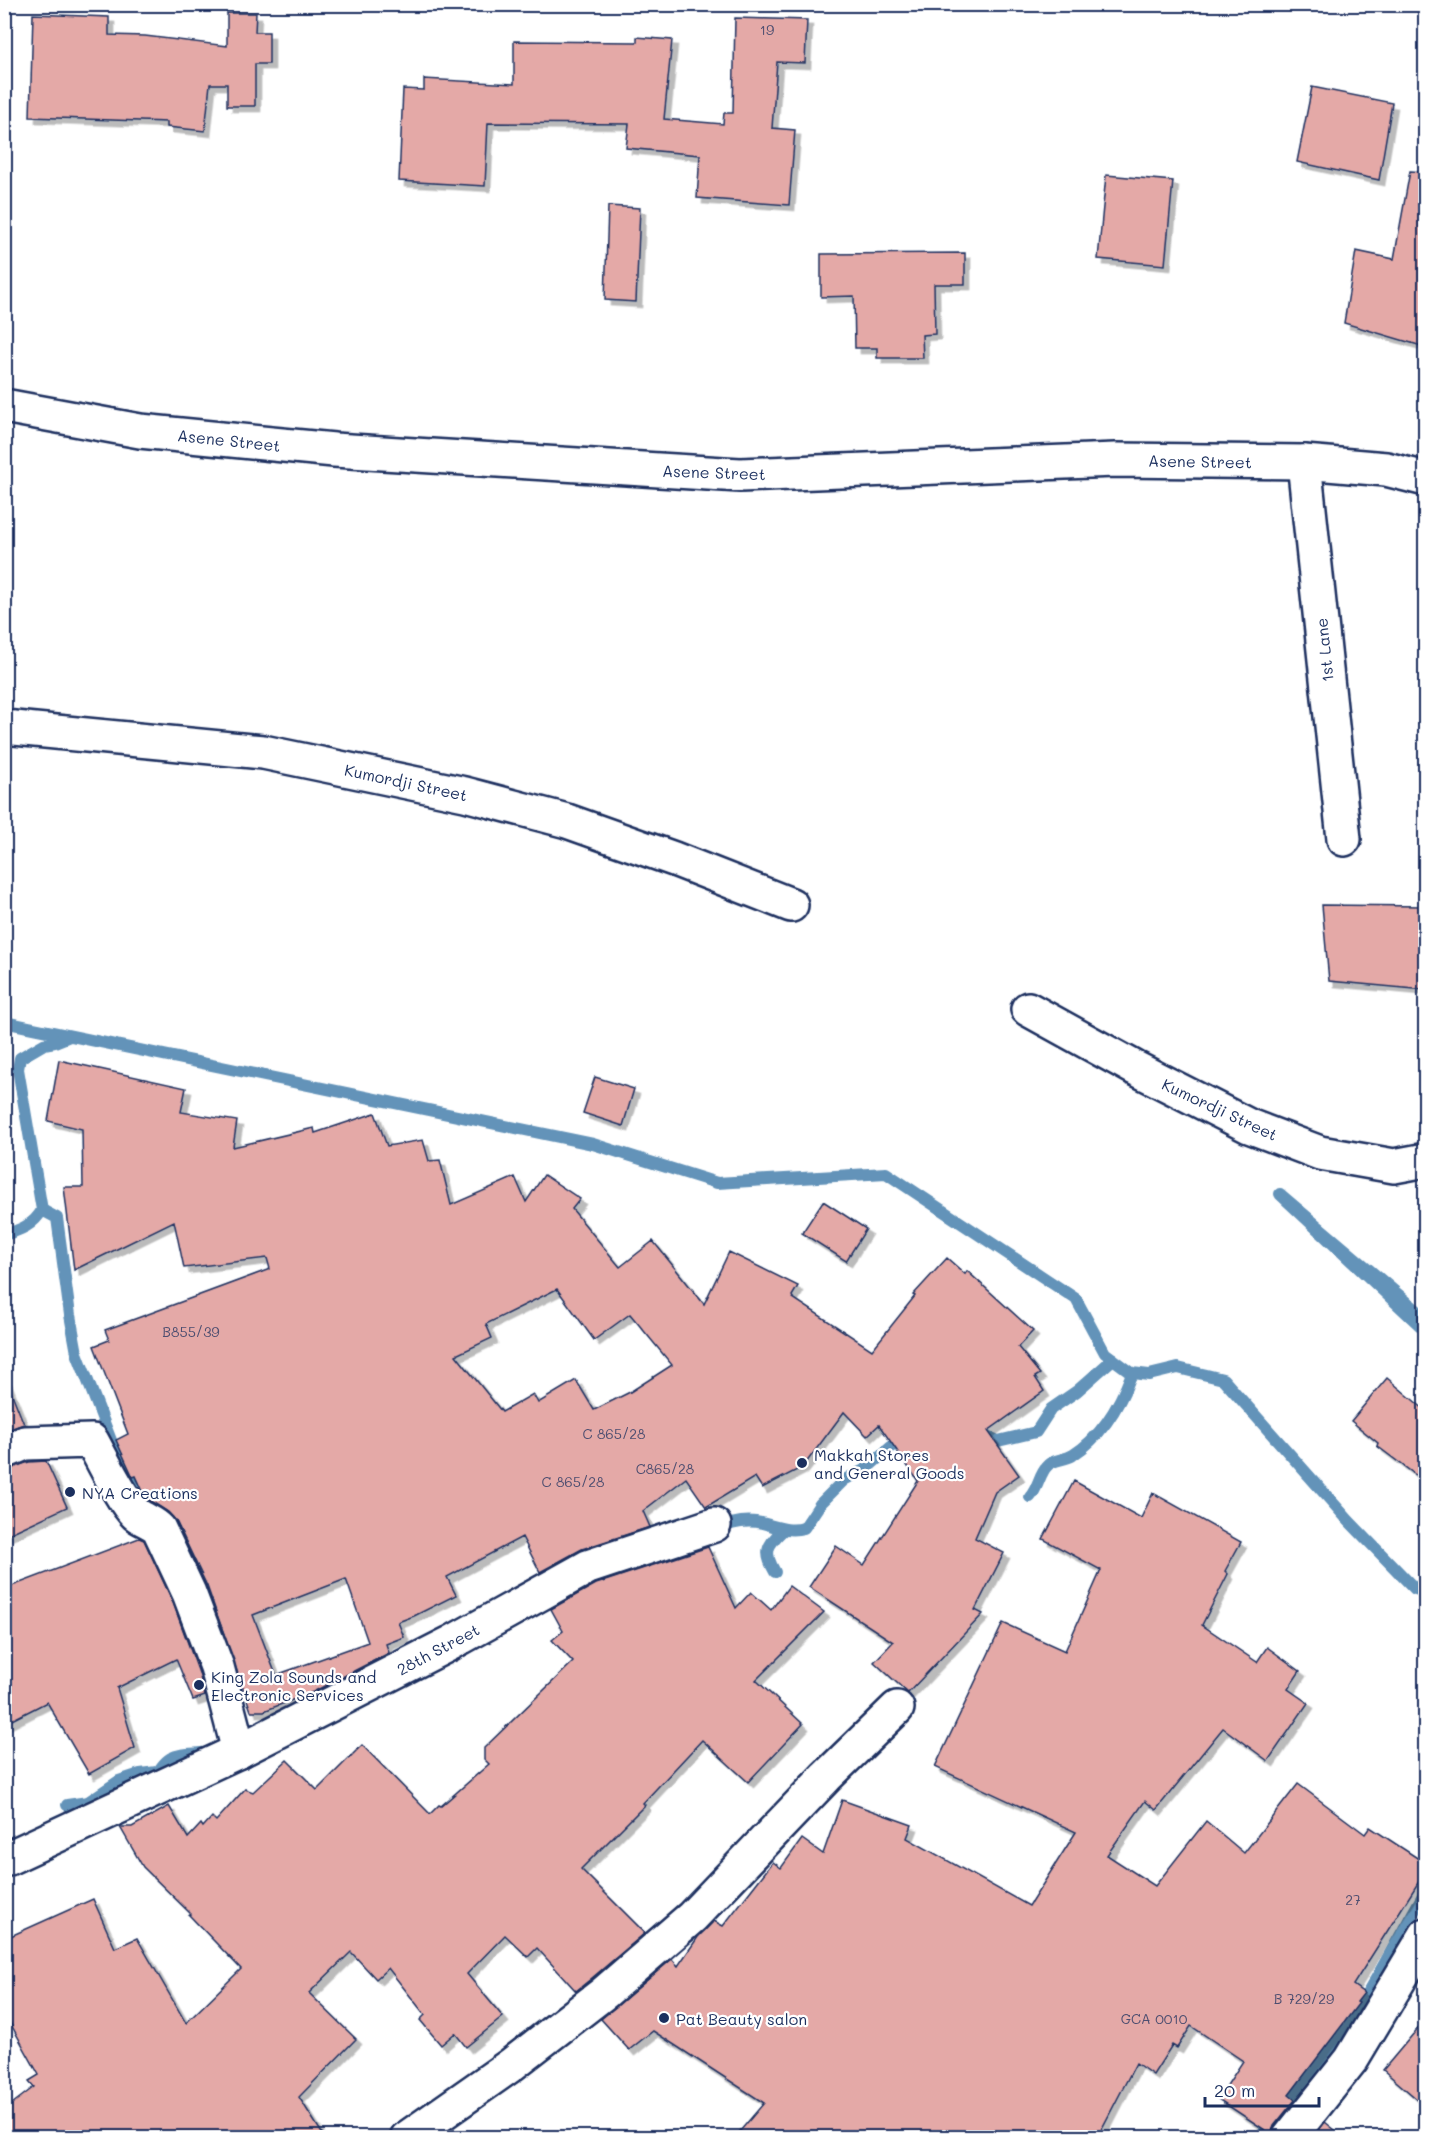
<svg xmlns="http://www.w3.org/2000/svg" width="1430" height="2142" font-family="Mali,sans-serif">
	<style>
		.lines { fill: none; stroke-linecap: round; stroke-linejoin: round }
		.stream { stroke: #6493b9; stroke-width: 12 }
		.building { fill: #e4a9a7; stroke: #1b2f5e; stroke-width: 1.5; fill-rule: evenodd; filter: url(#shadow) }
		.minor-casing { stroke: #1b2f5e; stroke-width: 38 }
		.minor { stroke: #fff; stroke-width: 33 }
		.poi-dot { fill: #1b2f5e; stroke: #fff; stroke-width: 2 }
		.labels { text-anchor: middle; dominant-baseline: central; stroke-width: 4.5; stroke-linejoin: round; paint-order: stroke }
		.number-label { font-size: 14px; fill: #4d4e70 }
		.street-label { font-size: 16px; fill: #1b2f5e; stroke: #fff }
		.poi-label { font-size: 16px; fill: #1b2f5e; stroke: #fff; text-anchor: start }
	</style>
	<defs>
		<filter id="shadow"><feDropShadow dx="5.5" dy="5.5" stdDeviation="0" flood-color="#0004"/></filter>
	</defs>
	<rect width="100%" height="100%" fill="#fff"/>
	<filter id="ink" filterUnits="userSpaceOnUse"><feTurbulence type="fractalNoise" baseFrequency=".0167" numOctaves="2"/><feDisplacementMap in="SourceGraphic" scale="12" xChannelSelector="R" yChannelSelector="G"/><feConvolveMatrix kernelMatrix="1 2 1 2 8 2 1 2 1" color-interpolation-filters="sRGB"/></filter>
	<g filter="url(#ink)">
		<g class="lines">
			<!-- stream -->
			<g class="stream">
				<polyline points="4,1022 593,1144 717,1183 886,1173 1076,1299 1105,1353 1132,1373 1149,1375 1178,1368 1223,1379 1349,1521 1415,1589 1426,1592"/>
				<polyline points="42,1210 57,1218 70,1315 77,1353 119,1461 134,1482 149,1499"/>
				<path d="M4,1235C20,1230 34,1225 42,1210L18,1069L20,1058L44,1044L55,1042L70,1036"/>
				<polyline points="1426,1318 1280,1194 1426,1331"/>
				<polyline points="980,1433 998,1441 1036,1432 1051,1409 1077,1391 1113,1359"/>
				<path d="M1030,1497C1039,1487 1039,1473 1048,1465C1054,1459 1066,1460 1073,1455C1103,1436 1120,1405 1132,1373"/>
				<path d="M715,1530C730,1523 746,1519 762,1523C778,1527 788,1532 804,1528L820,1504L844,1480L866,1469L891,1447L908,1439"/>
				<path d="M775,1572C763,1552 767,1545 783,1530"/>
				<path d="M152,1784C168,1748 179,1756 213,1752"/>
				<polyline points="67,1805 88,1802 119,1781 140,1774 157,1772"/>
				<polyline points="1259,2138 1337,2038 1369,1991 1426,1890"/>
			</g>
		</g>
		<!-- building -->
		<g class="building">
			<polygon points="227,13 256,13 255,32 269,32 269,64 255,64 255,106 227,106 227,84 210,84 205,131 167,127 167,122 30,117 33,14 109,17 109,35 145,36 227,46"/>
			<polygon points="735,18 807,20 805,63 777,62 772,128 795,130 789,205 697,198 700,155 626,148 629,124 488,123 485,186 399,181 403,89 424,90 424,79 514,84 514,41 637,42 637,37 672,40 664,119 723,124 724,113 733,113"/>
			<polygon points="1312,87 1392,103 1379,180 1297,162"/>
			<polygon points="1410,171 1425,172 1425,347 1344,323 1356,251 1394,259"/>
			<polygon points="1106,175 1173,181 1165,265 1098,259"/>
			<polygon points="608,206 640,208 636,302 605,300"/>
			<polygon points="965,253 965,284 934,284 935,334 922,335 923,358 877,358 877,348 855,348 854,296 821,297 821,254"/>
			<polygon points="1322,905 1425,906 1425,990 1329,981"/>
			<path d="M59,1060L186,1088L181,1112L237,1121L233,1147L314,1128L315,1133L375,1113L387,1146L423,1140L429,1161L440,1160L451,1205L515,1177L526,1202L544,1175L580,1199L572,1209L620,1267L653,1241L704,1304L729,1252L798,1286L792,1296L793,1298L872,1350L915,1296L913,1295L947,1258L965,1274L967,1271L1033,1331L1018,1347L1040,1374L1035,1377L1044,1391L988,1431L1019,1475L995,1492L975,1538L1004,1553L975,1610L983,1614L908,1693L874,1662L893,1642L809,1587L836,1546L864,1565L918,1481L879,1425L867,1436L844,1412L803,1467L762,1488L755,1477L706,1507L686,1478L643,1511L650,1527L582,1549L540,1572L522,1537L447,1577L456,1595L414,1616L398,1622L404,1637L386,1644L389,1653L313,1692L264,1711H251L207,1586L176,1521L168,1512L146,1498L136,1476L133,1477L116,1440L128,1434L94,1346L109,1340L105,1330L270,1269L267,1258L184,1268L174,1221L74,1270L64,1187H83L82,1129L48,1121ZM557,1289L594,1340L630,1314L672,1365L630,1392L594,1410L576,1380L538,1403L533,1394L502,1412L456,1355L492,1338L486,1324ZM346,1579L368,1642L276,1675L253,1615Z"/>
			<polygon points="595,1077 634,1089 623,1126 583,1113"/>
			<polygon points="823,1201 866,1229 846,1261 802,1233"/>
			<polygon points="1387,1378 1425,1410 1425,1482 1377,1446 1378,1443 1351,1421"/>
			<polygon points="4,1379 6,1379 24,1424 4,1431"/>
			<polygon points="46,1461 67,1507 4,1536 4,1470 29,1462"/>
			<polygon points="1074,1481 1141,1518 1153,1493 1241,1542 1225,1571 1228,1574 1202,1625 1257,1662 1267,1647 1300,1671 1288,1689 1308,1703 1268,1761 1223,1728 1156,1810 1145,1801 1107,1855 1155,1886 1206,1821 1244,1853 1298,1784 1365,1834 1370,1827 1425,1863 1425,1872 1353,1985 1364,1993 1357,2002 1359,2003 1289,2095 1295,2100 1274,2126 1271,2134 1218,2099 1243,2061 1191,2026 1177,2048 1172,2045 1153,2075 1136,2063 1097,2138 734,2138 764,2103 653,2031 629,2050 601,2019 672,1959 678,1966 698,1937 714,1921 723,1926 773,1862 781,1868 802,1839 823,1854 842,1800 912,1825 907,1838 1029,1906 1076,1832 935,1767 1003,1623 1065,1651 1101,1570 1043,1539"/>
			<polygon points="139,1538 144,1540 172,1600 199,1673 205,1696 193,1700 176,1659 117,1688 135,1748 89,1774 47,1702 4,1724 4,1589"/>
			<polygon points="708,1547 736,1608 751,1592 771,1610 789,1586 824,1612 756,1680 803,1724 748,1782 702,1740 643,1803 645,1805 581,1869 645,1933 592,1978 576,1991 537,1948 528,1957 505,1935 467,1974 503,2017 466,2047 455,2033 441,2045 420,2020 425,2015 388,1968 376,1979 351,1952 309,1993 356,2039 299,2097 325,2138 4,2138 4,2110 34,2087 29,2081 39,2075 4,2012 4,1939 93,1899 115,1948 137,1938 186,2023 241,1969 189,1915 191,1914 143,1867 120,1827 132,1827 169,1806 188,1838 201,1824 203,1827 212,1817 216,1821 245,1789 253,1792 287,1760 317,1790 362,1745 430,1814 439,1805 441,1806 489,1764 484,1759 484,1748 573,1662 552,1640 563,1631 551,1609 596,1584"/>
			<polygon points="1425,2020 1425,2106 1383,2070"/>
			<polygon points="1325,2122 1345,2138 1313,2138"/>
		</g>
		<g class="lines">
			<!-- minor casing -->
			<g class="minor-casing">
				<g id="minor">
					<polyline points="4,406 140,431 334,450 740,475 1115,460 1304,462 1386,469 1426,479"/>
					<polyline points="1304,462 1344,839"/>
					<polyline points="4,727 263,752 465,794 567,821 674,859 791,905"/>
					<polyline points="1028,1009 1135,1068 1249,1126 1320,1153 1394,1166 1426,1160"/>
					<path d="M4,1452L25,1443L92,1441C102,1459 122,1501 136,1514C143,1520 153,1522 159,1529L189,1593L217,1667L239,1751"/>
					<polyline points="4,1860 239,1751 451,1643 588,1567 714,1525"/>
					<polyline points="407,2138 511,2065 604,1993 692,1917 826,1777 897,1708"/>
					<polyline points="1289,2138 1351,2060 1426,1935"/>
				</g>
			</g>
			<!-- minor -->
			<use href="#minor" class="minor"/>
		</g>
	</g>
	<!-- markers -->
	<g class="poi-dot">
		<circle cx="802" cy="1463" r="6"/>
		<circle cx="70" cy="1492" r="6"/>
		<circle cx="199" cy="1685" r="6"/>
		<circle cx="664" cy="2018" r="6"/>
	</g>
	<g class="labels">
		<!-- number labels -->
		<g class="number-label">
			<text x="767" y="29">19</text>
			<text x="191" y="1331">B855/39</text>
			<text x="614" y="1433">C 865/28</text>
			<text x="665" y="1468">C865/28</text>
			<text x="573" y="1481">C 865/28</text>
			<text x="1353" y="1899">27</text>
			<text x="1304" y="1998">B 729/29</text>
			<text x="1154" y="2018">GCA 0010</text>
		</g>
		<!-- street labels -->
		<g class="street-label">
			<text transform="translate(229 440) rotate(6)">Asene Street</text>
			<text transform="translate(1200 461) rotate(1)">Asene Street</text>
			<text transform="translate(714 472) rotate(2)">Asene Street</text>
			<text transform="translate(1324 650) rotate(-96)">1st Lane</text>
			<text transform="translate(406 782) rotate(12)">Kumordji Street</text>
			<text transform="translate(1220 1109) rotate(25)">Kumordji Street</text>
			<text transform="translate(438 1649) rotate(-28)">28th Street</text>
		</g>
		<!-- poi labels -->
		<g class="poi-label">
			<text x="814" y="1454">Makkah Stores<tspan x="814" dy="18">and General Goods</tspan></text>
			<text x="82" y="1492">NYA Creations</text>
			<text x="211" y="1676">King Zola Sounds and<tspan x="211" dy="18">Electronic Services</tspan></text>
			<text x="676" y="2018">Pat Beauty salon</text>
		</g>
	</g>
	<!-- margin -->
	<rect width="1430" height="2142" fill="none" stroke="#fff" stroke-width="24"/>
	<rect x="12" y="12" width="1406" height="2118" fill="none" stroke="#1b2f5e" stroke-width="2" filter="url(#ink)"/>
	<!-- scale -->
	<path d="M1205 2097v9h114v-9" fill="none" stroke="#1b2f5e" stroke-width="3"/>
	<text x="1214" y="2097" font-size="18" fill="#1b2f5e" stroke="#ffffff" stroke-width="4.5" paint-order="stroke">20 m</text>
</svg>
